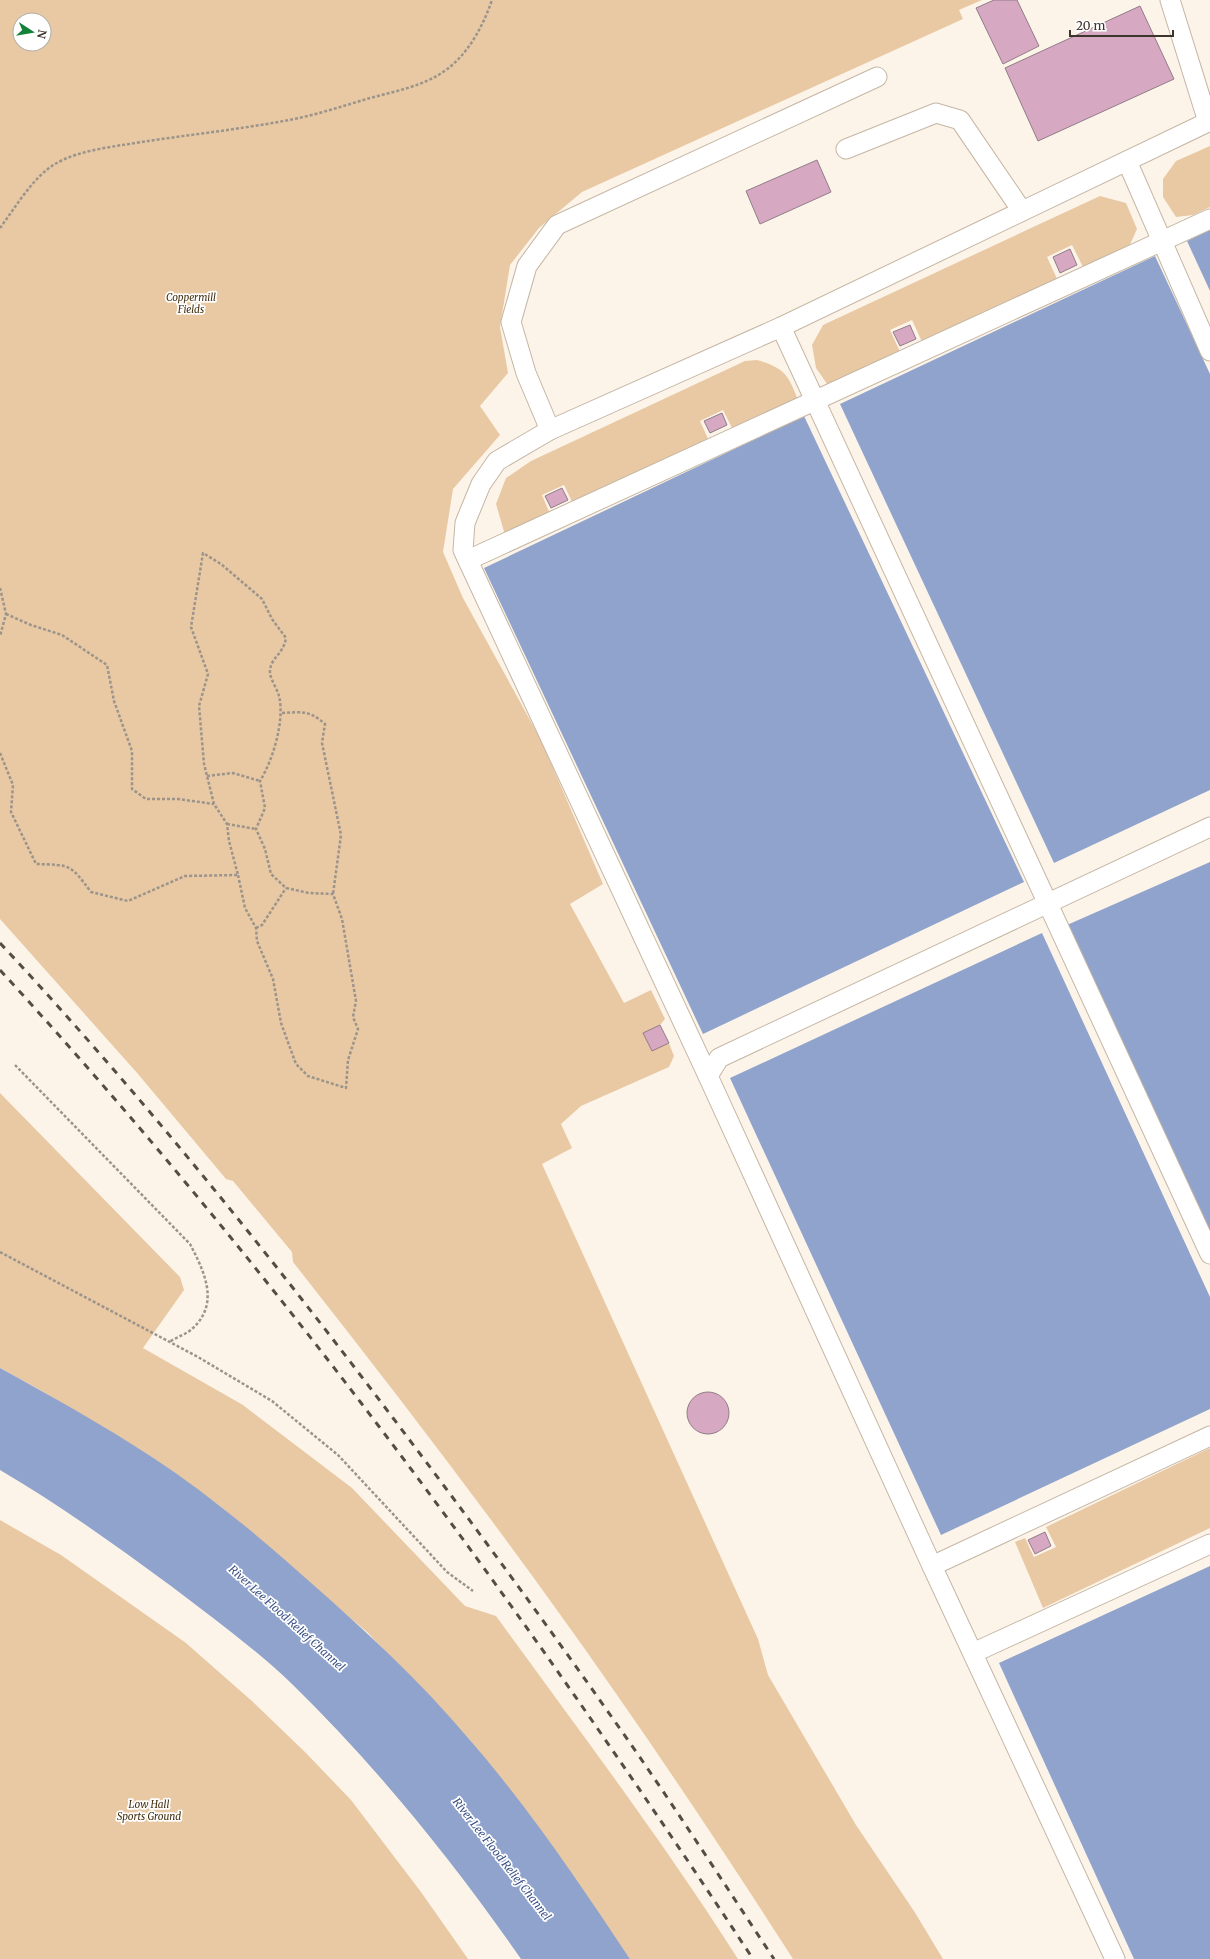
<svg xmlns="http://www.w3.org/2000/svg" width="1210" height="1959" font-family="Merriweather,serif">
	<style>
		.green { fill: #e8c9a3; fill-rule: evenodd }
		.water { fill: #8fa3cc }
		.building { fill: #d7a8c2; stroke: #907c87 }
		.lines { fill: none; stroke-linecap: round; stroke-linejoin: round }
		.lane-casing { stroke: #c5b6a4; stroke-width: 21 }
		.path { stroke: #9c948b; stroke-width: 2.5; stroke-dasharray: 3 2; stroke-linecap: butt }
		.lane { stroke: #fff; stroke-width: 19 }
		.rail { stroke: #544d46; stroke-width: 3; stroke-dasharray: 7 7; stroke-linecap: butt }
		.labels { text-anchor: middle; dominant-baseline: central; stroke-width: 3.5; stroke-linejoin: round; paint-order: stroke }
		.park-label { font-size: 10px; font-style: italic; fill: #452f0f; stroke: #fff }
		.water-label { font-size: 11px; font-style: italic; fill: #374e84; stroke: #fff }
	</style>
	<rect width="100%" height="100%" fill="#fdf4e9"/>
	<!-- green -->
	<g class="green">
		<path d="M0,0H982L959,10L963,19L582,192L539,228L510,265L500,327L508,373L480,406L500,435L453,489L443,552L463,598L541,740L603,884L570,904L624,1003L651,990L665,1019L660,1025L644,1033L652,1050L669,1043L674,1056L669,1067L581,1106L561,1124L572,1148L542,1164L758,1639L768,1675L856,1825L914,1911L943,1959H793C716,1839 637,1721 554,1606C470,1489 382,1375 293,1262L292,1252L233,1181L226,1179L138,1074L0,919ZM20,20H44V44H20Z"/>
		<polygon points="1210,146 1210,207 1193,215 1176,217 1163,197 1163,179 1176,161"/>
		<polygon points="1100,196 1126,203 1137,229 1128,249 1084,269 1072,245 1047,257 1058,281 923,344 912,320 890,330 901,354 830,388 816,368 812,345 823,325"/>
		<path d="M757,360C784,368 788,374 798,400L733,430L723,410L700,421L709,441L573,504L564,485L542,495L550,514L505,535L496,504L506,478L531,461L745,361Z"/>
		<path d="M0,1093L180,1277L184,1290L143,1348L243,1405L352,1488L465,1606L496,1616C578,1729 663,1841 738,1959H630L531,1817L469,1739L368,1633L220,1506L152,1457L42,1391L0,1368Z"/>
		<polygon points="1210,1448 1210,1528 1043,1608 1015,1542 1025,1538 1034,1557 1056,1547 1046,1527"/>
		<polygon points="0,1520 61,1555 186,1643 253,1702 306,1753 351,1800 421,1892 468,1959 0,1959"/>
	</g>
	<!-- water -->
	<g class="water">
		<polygon points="1210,230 1210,291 1187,241"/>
		<polygon points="1155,256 1210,374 1210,790 1054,863 840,404"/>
		<polygon points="804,416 1024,882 703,1034 484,568"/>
		<polygon points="1210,862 1210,1232 1067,925"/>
		<polygon points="1042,933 1210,1297 1210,1409 941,1535 730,1078"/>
		<path d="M0,1368C51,1396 103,1425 152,1457C208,1494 260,1537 310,1582C366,1631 421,1682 469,1739C529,1808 580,1884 630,1959H521C453,1861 377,1767 292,1684C255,1648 211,1617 171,1586C115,1545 60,1505 0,1470Z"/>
		<polygon points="1210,1566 1210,1959 1134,1959 999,1663"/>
	</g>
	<!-- building -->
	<g class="building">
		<polygon points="994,0 1017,0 1039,46 1003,64 976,8"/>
		<polygon points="1140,6 1174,79 1038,141 1005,68"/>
		<polygon points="817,160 831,192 760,224 746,191"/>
		<polygon points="1070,249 1077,265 1060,273 1053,257"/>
		<polygon points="910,325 916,339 900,346 893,332"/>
		<polygon points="722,413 727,425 710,433 704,421"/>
		<polygon points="562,488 568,500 551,508 545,496"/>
		<polygon points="660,1025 669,1043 652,1051 643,1033"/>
		<circle cx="708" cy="1413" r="21"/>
		<polygon points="1045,1532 1051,1546 1035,1554 1028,1540"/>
	</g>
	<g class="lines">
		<!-- lane casing -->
		<g class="lane-casing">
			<g id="lane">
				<polyline points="1170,0 1208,122"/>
				<polyline points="846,149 936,113 960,120 1022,211"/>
				<polyline points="1127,161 1210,351"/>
				<polyline points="781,327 1210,1254"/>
				<polyline points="550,430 526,373 511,322 527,266 557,225 877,77"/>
				<polyline points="468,560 1210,219"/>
				<polyline points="708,1076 719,1058 1210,827"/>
				<polyline points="932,1566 708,1076 463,550 465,523 481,484 497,461 550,430 781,327 1210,121"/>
				<polyline points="973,1653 1210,1544"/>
				<polyline points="1115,1959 932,1566 1210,1436"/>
			</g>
		</g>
		<!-- path -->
		<g class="path">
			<path d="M0,228C15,208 33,177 55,164C80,149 120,146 148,141C195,134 242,129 289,120C316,115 343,106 370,98C396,91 424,86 446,70C469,53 483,26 492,0"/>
			<polyline points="0,588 6,614 0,636"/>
			<polyline points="6,614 31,625 62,635 107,665 114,701 132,751 132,789 146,799 178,799 214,804"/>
			<path d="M282,713C303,712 309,710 325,724L322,743L341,835L333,894"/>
			<path d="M0,753L13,785L11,812L36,864C71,865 70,864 91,892L128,901L185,876L238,875L229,841L227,824L214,804L204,764L199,706L208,674L191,627L203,553L221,564L262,599L272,619L286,638C283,655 272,656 270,670C269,678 277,688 279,696C285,720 273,760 260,781L265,808L256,829L265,849L271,874L286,888L309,893L333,894L342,919L356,1001L353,1017L358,1029L348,1060L346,1088L308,1076L296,1064L281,1023L273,979L257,941L256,928L245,908L238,875"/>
			<polyline points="207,776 233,773 260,781"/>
			<polyline points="227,824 256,829"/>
			<polyline points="256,928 262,925 286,888"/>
			<path d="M15,1065L190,1244C204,1271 220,1303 193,1328C187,1334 177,1337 169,1342"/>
			<polyline points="0,1252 198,1357 272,1401 338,1455 447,1572 473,1591"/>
		</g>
		<!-- lane -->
		<use href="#lane" class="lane"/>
		<!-- rail -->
		<g class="rail">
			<path d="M0,943C140,1093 269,1254 393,1418C477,1529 559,1641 639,1756C685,1823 729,1891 774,1959"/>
			<path d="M0,970C280,1275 526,1614 753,1959"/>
		</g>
	</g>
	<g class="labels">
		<!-- park labels -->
		<g class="park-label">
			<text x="191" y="297">Coppermill<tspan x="191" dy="12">Fields</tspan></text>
			<text x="149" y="1804">Low Hall<tspan x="149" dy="12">Sports Ground</tspan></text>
		</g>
		<!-- water labels -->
		<g class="water-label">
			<text transform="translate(287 1618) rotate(42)">River Lee Flood Relief Channel</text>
			<text transform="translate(502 1859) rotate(52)">River Lee Flood Relief Channel</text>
		</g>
	</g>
	<!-- north arrow -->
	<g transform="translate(32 32) rotate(102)"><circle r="19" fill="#ffffff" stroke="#b1aeab"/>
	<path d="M0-3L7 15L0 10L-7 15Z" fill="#138239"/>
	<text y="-6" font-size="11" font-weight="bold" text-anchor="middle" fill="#3b352e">N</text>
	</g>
	<!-- scale -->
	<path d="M1070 30v6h103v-6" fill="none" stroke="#3b352e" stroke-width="2"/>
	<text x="1076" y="30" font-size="12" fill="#3b352e" stroke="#ffffff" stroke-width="3" paint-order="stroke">20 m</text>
</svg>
